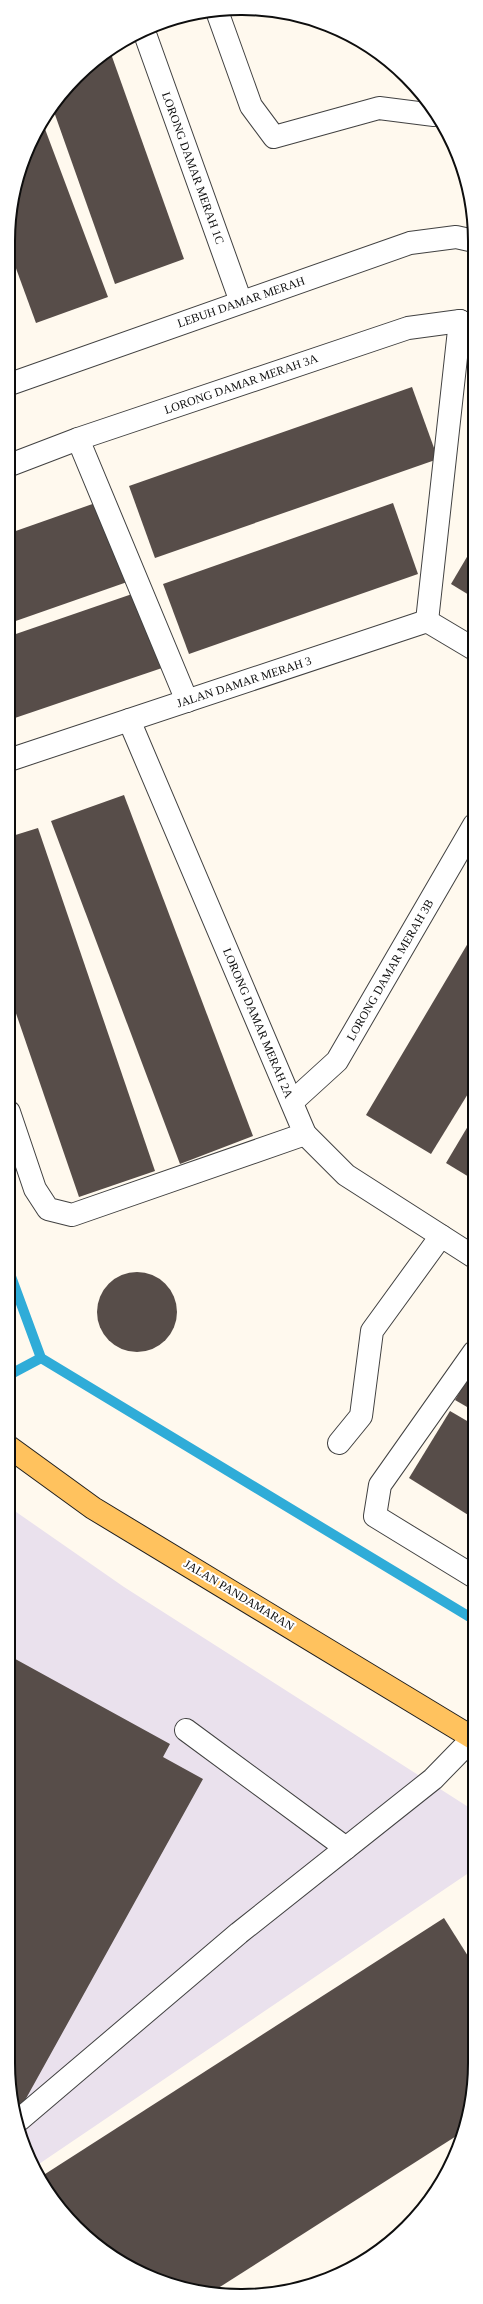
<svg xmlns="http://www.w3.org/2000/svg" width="483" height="2304" font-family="'Times New Roman',serif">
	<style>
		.industrial { fill: #eae1ed }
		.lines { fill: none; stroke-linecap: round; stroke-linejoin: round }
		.stream { stroke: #2facd8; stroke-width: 10 }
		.building { fill: #574d49 }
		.minor-casing { stroke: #414141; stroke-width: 24 }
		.major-casing { stroke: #1f1f1f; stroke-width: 24 }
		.minor { stroke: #fff; stroke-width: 22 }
		.major { stroke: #ffc25e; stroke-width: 22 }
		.labels { text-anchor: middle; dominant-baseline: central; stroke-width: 4; stroke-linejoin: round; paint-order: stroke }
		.street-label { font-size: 12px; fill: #0e0e0e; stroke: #fff }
		.rim { fill: none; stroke: #0e0e0e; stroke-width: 2 }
	</style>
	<rect width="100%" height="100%" fill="#fff9ee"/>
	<!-- industrial -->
	<polygon class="industrial" points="9,1507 124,1587 473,1810 473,1870 36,2166 26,2152 8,2062"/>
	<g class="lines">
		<!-- stream -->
		<g class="stream">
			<polyline points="9,1271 41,1358 473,1619"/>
			<polyline points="9,1375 41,1358"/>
		</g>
	</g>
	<!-- building -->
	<g class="building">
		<polygon points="110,51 184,259 115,284 53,109 99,56"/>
		<polygon points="42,121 108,297 36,323 10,252 10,211 39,125"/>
		<polygon points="412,387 438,459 155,558 129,486"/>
		<polygon points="101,501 130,581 10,623 10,533"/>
		<polygon points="393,503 418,574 189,654 163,584"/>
		<polygon points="474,545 474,598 451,584"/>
		<polygon points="135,593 162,668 9,720 10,636"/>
		<polygon points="124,795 253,1136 180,1164 51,821"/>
		<polygon points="38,828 155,1171 79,1197 9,993 9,837"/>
		<polygon points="474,933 474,1084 431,1154 366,1115"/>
		<polygon points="474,1116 474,1180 446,1163"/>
		<circle cx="137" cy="1312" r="40"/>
		<polygon points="474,1368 474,1411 455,1400"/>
		<polygon points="450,1411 474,1425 473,1518 409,1478"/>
		<polygon points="8,1655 170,1744 163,1757 203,1779 18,2113 8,2062"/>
		<polygon points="444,1918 473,1964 473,2093 461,2133 212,2292 152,2278 76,2227 42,2176"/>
	</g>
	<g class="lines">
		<!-- minor casing -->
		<g class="minor-casing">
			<g id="minor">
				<polyline points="218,14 251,106 274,137 379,108 434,115"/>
				<polyline points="145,34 241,302"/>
				<polyline points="10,384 410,243 456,237 474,241"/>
				<polyline points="78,439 187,701"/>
				<polyline points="10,465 78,439 408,328 460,321 474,328"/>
				<polyline points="427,621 460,321"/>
				<polyline points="129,720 305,1134 346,1175 474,1257"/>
				<polyline points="9,760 427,621 474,649"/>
				<polyline points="292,1102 337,1061 474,825"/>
				<polyline points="9,1112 35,1189 48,1209 72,1215 305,1134"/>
				<polyline points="339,1443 361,1416 372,1331 441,1236"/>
				<polyline points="473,1576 375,1516 380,1485 474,1352"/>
				<polyline points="186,1730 346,1848"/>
				<polyline points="19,2120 239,1933 433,1779 473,1738"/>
			</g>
		</g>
		<!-- major casing -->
		<g class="major-casing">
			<polyline id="major" points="9,1447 93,1508 473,1738"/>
		</g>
		<!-- minor -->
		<use href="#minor" class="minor"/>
		<!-- major -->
		<use href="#major" class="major"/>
	</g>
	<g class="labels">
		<!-- street labels -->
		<g class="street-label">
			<text transform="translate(193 168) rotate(70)">LORONG DAMAR MERAH 1C</text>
			<text transform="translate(241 302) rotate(-19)">LEBUH DAMAR MERAH</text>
			<text transform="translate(241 384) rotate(-19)">LORONG DAMAR MERAH 3A</text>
			<text transform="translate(244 682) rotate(-18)">JALAN DAMAR MERAH 3</text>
			<text transform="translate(390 970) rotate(-60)">LORONG DAMAR MERAH 3B</text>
			<text transform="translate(258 1023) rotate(67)">LORONG DAMAR MERAH 2A</text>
			<text transform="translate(239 1595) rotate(31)">JALAN PANDAMARAN</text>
		</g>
	</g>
	<!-- crop -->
	<path d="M0 0H483V2304H0ZM241 15H242A226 226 0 0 1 468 241V2063A226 226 0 0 1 242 2289H241A226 226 0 0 1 15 2063V241A226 226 0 0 1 241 15Z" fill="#fff" fill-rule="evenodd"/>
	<path class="rim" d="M241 15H242A226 226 0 0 1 468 241V2063A226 226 0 0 1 242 2289H241A226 226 0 0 1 15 2063V241A226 226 0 0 1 241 15Z"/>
</svg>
